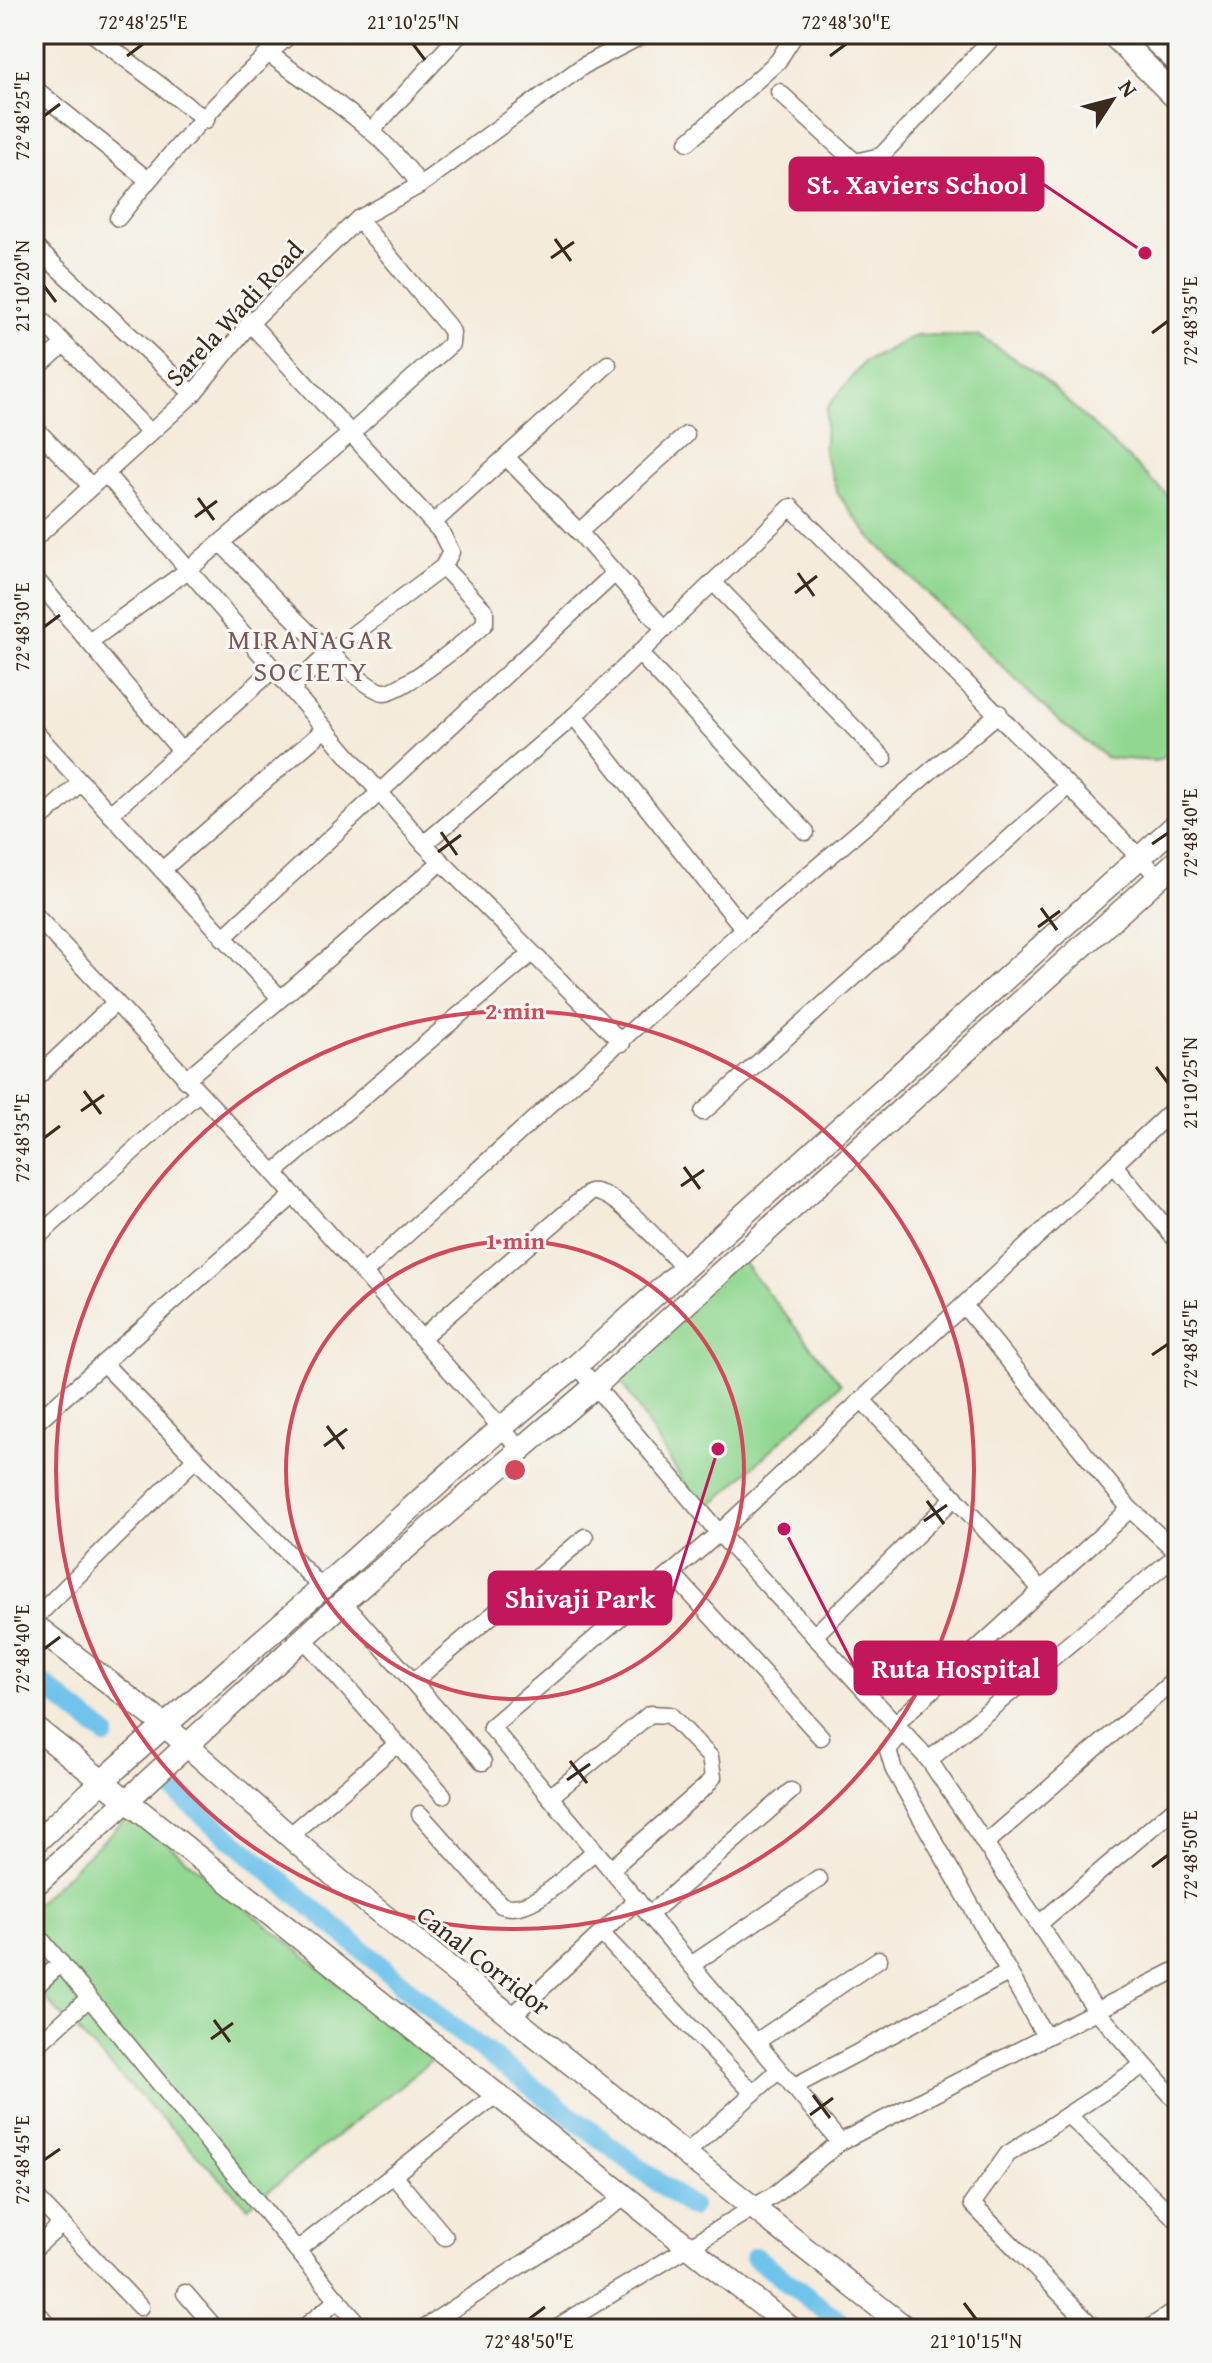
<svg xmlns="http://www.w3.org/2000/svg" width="1212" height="2363" font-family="'Gentium Book Plus',serif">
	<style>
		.green { fill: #91d791; stroke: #668058; stroke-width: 2 }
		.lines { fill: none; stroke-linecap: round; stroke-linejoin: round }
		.canal { stroke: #6fc3eb; stroke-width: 20 }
		.minor-casing { stroke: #7c6e60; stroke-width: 19 }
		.tertiary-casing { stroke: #7c6e60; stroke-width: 25 }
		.secondary-casing { stroke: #7c6e60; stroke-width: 27 }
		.minor { stroke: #fff; stroke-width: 16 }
		.tertiary { stroke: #fff; stroke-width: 22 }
		.secondary { stroke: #fff; stroke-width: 24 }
		.ticks { fill: none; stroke: #3b2a1e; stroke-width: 3 }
		.ring { fill: none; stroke: #d1495b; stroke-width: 4 }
		.labels { text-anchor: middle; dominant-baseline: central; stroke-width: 6; stroke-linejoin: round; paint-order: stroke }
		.street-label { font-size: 26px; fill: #3b2a1e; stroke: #f6f6f2 }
		.neighbourhood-label { font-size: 28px; letter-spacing: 2px; fill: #795859; stroke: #f6f6f2 }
		.centre { fill: #d1495b; stroke: #f6f6f2; stroke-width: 4 }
		.ring-label { font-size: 24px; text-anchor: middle; font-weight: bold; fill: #d1495b; stroke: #f6f6f2; stroke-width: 6; stroke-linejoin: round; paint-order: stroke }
		.leader { fill: none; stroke: #c2185b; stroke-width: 3 }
		.callout-dot { fill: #c2185b; stroke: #f6f6f2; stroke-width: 3 }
		.callout { fill: #c2185b; stroke: #c2185b; stroke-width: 3 }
		.callout-label { font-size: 28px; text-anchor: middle; font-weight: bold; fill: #fff }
		.neatline { fill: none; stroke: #3b2a1e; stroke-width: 3 }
		.ticks-label { font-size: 20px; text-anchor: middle; fill: #3b2a1e }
	</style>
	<rect width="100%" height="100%" fill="#f6f6f2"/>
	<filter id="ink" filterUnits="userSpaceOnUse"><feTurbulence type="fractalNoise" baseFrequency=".0125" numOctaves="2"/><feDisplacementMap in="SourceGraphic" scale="16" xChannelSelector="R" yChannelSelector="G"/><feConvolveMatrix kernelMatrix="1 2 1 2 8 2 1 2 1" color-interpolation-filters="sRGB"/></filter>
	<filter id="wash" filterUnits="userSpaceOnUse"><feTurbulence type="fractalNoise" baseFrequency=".006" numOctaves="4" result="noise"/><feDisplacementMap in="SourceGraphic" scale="32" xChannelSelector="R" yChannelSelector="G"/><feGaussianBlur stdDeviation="1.8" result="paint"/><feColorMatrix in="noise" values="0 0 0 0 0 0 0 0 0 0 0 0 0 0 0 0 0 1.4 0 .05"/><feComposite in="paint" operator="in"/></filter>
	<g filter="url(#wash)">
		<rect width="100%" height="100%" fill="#f4ebdb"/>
		<!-- green -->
		<g class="green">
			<polygon points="916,335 979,336 1036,372 1178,505 1178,749 1156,761 1107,758 1055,718 869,536 838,494 824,453 827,408 864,362"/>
			<polygon points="738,1256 841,1384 703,1514 614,1369"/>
			<polygon points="131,1814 432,2060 248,2207 34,1987 34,1906"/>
		</g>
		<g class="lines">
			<!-- canal -->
			<g class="canal">
				<polyline points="34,1677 106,1735"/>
				<polyline points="168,1785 454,2028 691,2207"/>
				<polyline points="755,2257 849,2329"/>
			</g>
		</g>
	</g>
	<g filter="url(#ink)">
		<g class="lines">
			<!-- minor casing -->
			<g class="minor-casing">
				<g id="minor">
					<polyline points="93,34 206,120"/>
					<path d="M268,53C322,93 381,129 420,185"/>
					<polyline points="34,88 148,180"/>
					<polyline points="779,92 855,162 881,156 996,34"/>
					<polyline points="372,130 460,34"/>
					<polyline points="688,142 778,61 795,34"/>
					<path d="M118,218C165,158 232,83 291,34"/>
					<polyline points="34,246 193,394"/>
					<polyline points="34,312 150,433"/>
					<polyline points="250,323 441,532 451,552 443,567 330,652 291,689"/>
					<polyline points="34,371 64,344"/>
					<polyline points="34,427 91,486"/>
					<polyline points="506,457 579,532 664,629"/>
					<polyline points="106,474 424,844 622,1043"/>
					<polyline points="433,523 608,364"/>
					<polyline points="579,532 686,435"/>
					<polyline points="34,539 193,394 250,323 358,219 420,185 583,66 645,34"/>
					<path d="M221,543C247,569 357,690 384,692C402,693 471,637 485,623V611L443,567"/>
					<polyline points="34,577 181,751"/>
					<polyline points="713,582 884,759"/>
					<polyline points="89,642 188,570 350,434 451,344 452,332 447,325 358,219"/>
					<polyline points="639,653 806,832"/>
					<polyline points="574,716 744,929"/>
					<polyline points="34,731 280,998"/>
					<polyline points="110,814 274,669"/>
					<polyline points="34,825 81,782"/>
					<polyline points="424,844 574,716 791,507 1159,877"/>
					<polyline points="162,870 325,729"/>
					<polyline points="34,914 274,1173 520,1449"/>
					<polyline points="223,938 614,574"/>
					<polyline points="34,1080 115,1003"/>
					<polyline points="185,1080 441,862"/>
					<polyline points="703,1112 1067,787"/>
					<polyline points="1114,1165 1178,1242"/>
					<polyline points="274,1173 532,953"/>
					<polyline points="34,1240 198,1093"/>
					<polyline points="364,1273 744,929 999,713"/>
					<polyline points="965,1307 1130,1509 1178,1553"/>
					<path d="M421,1338L590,1192C614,1187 666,1250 684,1268"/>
					<polyline points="104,1364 322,1588"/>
					<polyline points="577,1365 719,1533 929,1760 1096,2010 1178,2103"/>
					<polyline points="863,1401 1042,1590"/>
					<polyline points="34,1424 294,1195"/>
					<polyline points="672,1573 821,1737"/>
					<polyline points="343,1602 483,1762"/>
					<polyline points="34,1619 196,1458"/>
					<polyline points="814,1636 955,1497"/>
					<polyline points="303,1638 443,1795"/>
					<polyline points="413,1682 585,1537"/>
					<polyline points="895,1724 1130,1509"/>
					<polyline points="902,1732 888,1750 894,1770 1045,2036"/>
					<polyline points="929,1760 1178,1554"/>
					<polyline points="550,1797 650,1714 670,1715 710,1757 713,1777 706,1786 611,1869"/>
					<path d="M420,1814L501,1905C532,1917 570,1871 594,1852"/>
					<polyline points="289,1836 397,1744"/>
					<polyline points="985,1844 1178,1677"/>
					<polyline points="649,1915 791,1791"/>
					<polyline points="1039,1924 1178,1805"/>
					<polyline points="34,1931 362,2329"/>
					<polyline points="601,1933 753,2093"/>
					<polyline points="691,1965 819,1879"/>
					<polyline points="34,1988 61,1963"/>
					<polyline points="511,2017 637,1900"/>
					<polyline points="756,2042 879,1959"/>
					<polyline points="34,2048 89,1998"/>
					<polyline points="793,2087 1008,1973"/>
					<polyline points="1068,2115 1178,2221"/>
					<polyline points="840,2142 491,1727 719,1533 1178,1105"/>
					<polyline points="684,2155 779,2070"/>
					<polyline points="393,2175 445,2237"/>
					<polyline points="34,2195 140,2307"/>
					<polyline points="34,2249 62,2224"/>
					<polyline points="297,2250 497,2094"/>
					<polyline points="185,2293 216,2329"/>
					<polyline points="34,2309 52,2329"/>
					<polyline points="302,2329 338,2300"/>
					<polyline points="422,2329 626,2197"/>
					<polyline points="554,2329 774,2195 840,2142 1178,1969"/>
					<polyline points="1095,2329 972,2204 1008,2154 1144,2065"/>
					<polyline points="1148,2329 1178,2309"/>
				</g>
			</g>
			<!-- tertiary casing -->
			<g class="tertiary-casing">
				<g id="tertiary">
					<polyline points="34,1625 163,1724 340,1881 907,2329"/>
					<polyline points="34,1727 792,2329"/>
					<path d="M34,1844C127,1756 225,1674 321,1589C406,1514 488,1436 577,1365L1178,823"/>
					<polyline points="34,1886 343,1602 595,1386 1178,860"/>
				</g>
			</g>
			<!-- secondary casing -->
			<g class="secondary-casing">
				<g id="secondary">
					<polyline points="1113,34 1178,99"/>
					<polyline points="1149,34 1178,61"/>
				</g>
			</g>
			<!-- minor -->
			<use href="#minor" class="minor"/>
			<!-- tertiary -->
			<use href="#tertiary" class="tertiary"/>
			<!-- secondary -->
			<use href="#secondary" class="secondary"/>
		</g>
	</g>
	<!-- ticks -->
	<path class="ticks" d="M413,44L425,60M127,56L143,44M830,56L846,44M44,116L60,104M555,239L571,261M551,258L574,242M44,286L56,302M1152,333L1168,321M198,498L214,520M195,517L217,501M798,573L814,596M795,593L817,576M44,627L60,615M441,832L457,855M1152,844L1168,833M438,852L461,835M1041,908L1057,930M1038,927L1060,911M1156,1067L1168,1083M84,1091L101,1114M81,1111L104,1095M44,1138L60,1126M684,1167L700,1189M681,1186L704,1170M1152,1355L1168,1344M327,1426L344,1449M324,1446L347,1429M927,1501L944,1524M924,1521L947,1505M44,1649L60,1637M570,1761L587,1783M567,1780L590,1764M1152,1867L1168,1855M214,2020L230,2042M211,2039L233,2023M813,2095L830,2118M810,2115L833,2098M44,2160L60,2149M964,2303L976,2319M529,2319L545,2307"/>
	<!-- distance rings -->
	<g class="ring">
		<circle cx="515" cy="1470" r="229"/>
		<circle cx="515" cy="1470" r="459"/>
	</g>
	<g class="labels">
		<!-- street labels -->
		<g class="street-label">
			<text transform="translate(234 313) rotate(-47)">Sarela Wadi Road</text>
			<text transform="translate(484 1960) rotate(38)">Canal Corridor</text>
		</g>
		<!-- neighbourhood labels -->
		<g class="neighbourhood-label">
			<text x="311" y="638">MIRANAGAR<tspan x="311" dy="32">SOCIETY</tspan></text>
		</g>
	</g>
	<circle cx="515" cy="1470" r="12" class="centre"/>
	<g class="ring-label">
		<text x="515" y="1019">2 min</text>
		<text x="515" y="1249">1 min</text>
	</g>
	<!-- callouts -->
	<path class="leader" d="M1145 253L1043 184M718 1449L671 1598M784 1529L855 1668"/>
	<g class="callout-dot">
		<circle cx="1145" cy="253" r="8"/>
		<circle cx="718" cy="1449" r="8"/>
		<circle cx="784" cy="1529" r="8"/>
	</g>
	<g class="callout">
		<rect x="790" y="158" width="253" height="52" rx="8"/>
		<rect x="489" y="1572" width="182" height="52" rx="8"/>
		<rect x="855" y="1642" width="201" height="52" rx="8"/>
	</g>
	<g class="callout-label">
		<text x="917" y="194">St. Xaviers School</text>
		<text x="580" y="1608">Shivaji Park</text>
		<text x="956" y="1678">Ruta Hospital</text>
	</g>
	<!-- margin -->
	<rect width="1212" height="2363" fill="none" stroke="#f6f6f2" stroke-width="88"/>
	<!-- north arrow -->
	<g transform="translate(1112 100) rotate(54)" stroke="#f6f6f2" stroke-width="6" paint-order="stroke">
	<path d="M0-6L14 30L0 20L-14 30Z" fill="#3b2a1e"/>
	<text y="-12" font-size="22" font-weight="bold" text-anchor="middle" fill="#3b2a1e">N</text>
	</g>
	<rect x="44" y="44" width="1124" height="2275" class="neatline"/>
	<g class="ticks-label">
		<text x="143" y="29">72°48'25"E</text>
		<text x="413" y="29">21°10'25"N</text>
		<text x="846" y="29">72°48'30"E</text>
		<text transform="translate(22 116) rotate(-90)" y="7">72°48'25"E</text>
		<text transform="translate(22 286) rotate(-90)" y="7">21°10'20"N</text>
		<text transform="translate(1190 321) rotate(-90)" y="7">72°48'35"E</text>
		<text transform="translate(22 627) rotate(-90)" y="7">72°48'30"E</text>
		<text transform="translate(1190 833) rotate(-90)" y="7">72°48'40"E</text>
		<text transform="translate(1190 1083) rotate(-90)" y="7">21°10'25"N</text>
		<text transform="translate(22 1138) rotate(-90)" y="7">72°48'35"E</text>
		<text transform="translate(1190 1344) rotate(-90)" y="7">72°48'45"E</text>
		<text transform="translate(22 1649) rotate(-90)" y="7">72°48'40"E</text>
		<text transform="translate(1190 1855) rotate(-90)" y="7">72°48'50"E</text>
		<text transform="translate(22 2160) rotate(-90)" y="7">72°48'45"E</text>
		<text x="529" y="2348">72°48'50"E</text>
		<text x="976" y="2348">21°10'15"N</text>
	</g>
</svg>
